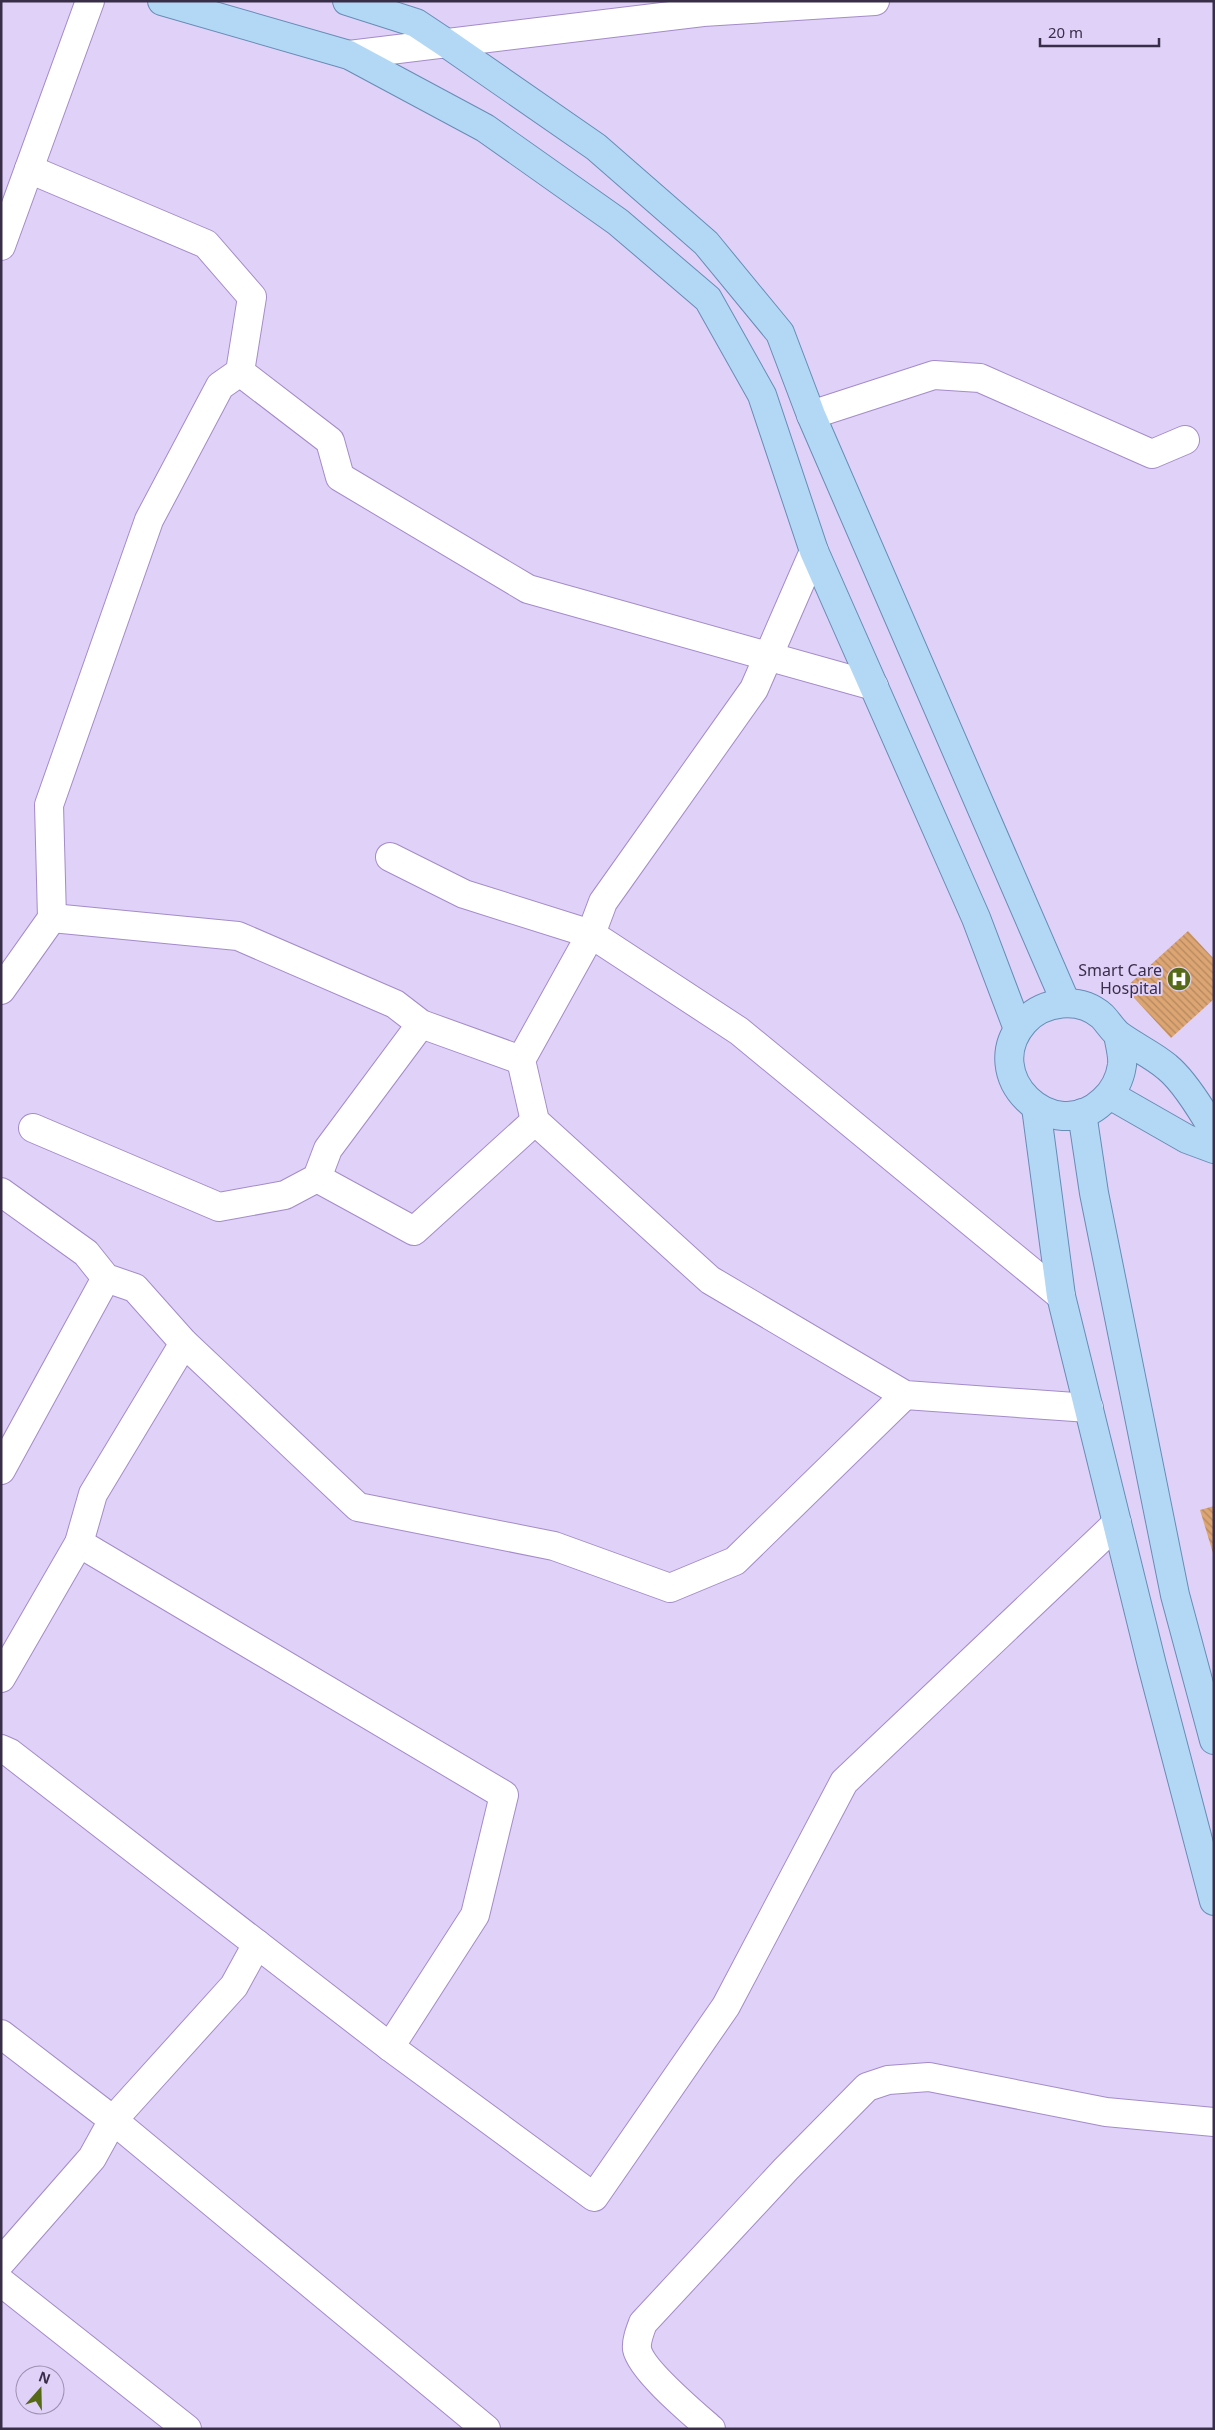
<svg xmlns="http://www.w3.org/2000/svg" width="1215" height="2430" font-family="'Noto Sans',sans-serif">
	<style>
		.building { fill: url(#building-back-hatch) }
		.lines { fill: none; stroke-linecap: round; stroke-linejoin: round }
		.minor-casing { stroke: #a48bc8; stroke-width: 30 }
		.major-casing { stroke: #678cb5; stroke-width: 30 }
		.minor { stroke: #fff; stroke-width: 28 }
		.major { stroke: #b3d8f5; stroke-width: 28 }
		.labels { text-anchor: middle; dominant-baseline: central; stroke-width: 4; stroke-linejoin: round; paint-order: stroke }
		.poi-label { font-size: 16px; fill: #392e48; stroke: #e0d1f8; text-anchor: end }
	</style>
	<defs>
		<pattern id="building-back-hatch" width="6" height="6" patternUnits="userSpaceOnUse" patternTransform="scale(1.25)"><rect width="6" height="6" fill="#dca572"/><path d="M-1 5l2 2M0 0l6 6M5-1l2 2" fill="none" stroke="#b38760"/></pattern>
	</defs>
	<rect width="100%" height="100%" fill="#e0d1f8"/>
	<!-- building -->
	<g class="building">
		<polygon points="1188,931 1214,959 1214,999 1171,1038 1125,988"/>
		<polygon points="1214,1506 1214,1553 1213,1553 1200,1510"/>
	</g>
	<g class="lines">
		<!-- minor casing -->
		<g class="minor-casing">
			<g id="minor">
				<polyline points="349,55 703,12 875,1"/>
				<polyline points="1,246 90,1"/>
				<polyline points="240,372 330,441 340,477 528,589 874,686"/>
				<polyline points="811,415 934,375 980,378 1152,454 1185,440"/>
				<polyline points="814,551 754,689 603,902 591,934 521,1060 535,1121 710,1280 905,1395 1089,1408"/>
				<polyline points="390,857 464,894 591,934 739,1031 1061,1296"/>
				<polyline points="52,918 238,936 395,1004 421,1024 521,1060"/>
				<polyline points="1,990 52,918 49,805 149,520 220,386 240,372 252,297 206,244 29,169"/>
				<polyline points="33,1128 219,1207 285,1195 317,1178 328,1149 421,1024"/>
				<polyline points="317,1178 414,1231 535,1121"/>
				<polyline points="1,1192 86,1253 106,1278 135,1288 184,1343 358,1507 554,1546 670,1588 735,1561 905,1395"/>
				<polyline points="1,1470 106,1278"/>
				<polyline points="79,1543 504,1795 475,1915 390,2047"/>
				<polyline points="1,1678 79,1543 93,1494 184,1343"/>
				<polyline points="1,1749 10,1753 390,2047 594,2197 726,2006 844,1782 1117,1523"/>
				<polyline points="1,2034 113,2120 486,2429"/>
				<polyline points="1,2262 92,2158 113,2120 234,1986 257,1944"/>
				<polyline points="1,2282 187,2429"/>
				<path d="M711,2429C694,2414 641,2370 637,2349C636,2341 640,2331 643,2323L786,2169L867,2087L888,2080L929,2077L1106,2112L1214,2122"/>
			</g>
		</g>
		<!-- major casing -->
		<g class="major-casing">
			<g id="major">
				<polyline points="162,1 349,55 485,128 618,222 708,299 762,395 814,551 976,918 1018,1029"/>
				<polyline points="347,1 416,23 446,43 596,147 706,243 780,333 811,415 1066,1003"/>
				<path d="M1118,1035C1120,1045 1123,1056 1122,1065C1120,1079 1113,1092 1103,1101C1053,1148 977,1075 1024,1022C1043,1001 1079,996 1102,1016C1108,1022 1113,1031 1120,1036C1135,1047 1153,1055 1167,1067C1183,1080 1203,1112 1214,1131"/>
				<polyline points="1110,1095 1187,1139 1214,1149"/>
				<polyline points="1036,1107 1061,1296 1152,1665 1214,1901"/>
				<polyline points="1082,1113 1094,1193 1175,1595 1214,1740"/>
			</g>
		</g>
		<!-- minor -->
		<use href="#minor" class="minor"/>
		<!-- major -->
		<use href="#major" class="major"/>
	</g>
	<!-- icons -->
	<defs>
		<g id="hospital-disc" transform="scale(1.25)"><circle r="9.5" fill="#556917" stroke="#e0d1f8"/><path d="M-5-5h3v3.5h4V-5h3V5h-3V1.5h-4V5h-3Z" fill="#fff"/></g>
	</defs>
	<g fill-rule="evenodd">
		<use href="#hospital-disc" x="1179" y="979"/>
	</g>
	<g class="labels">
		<!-- poi labels -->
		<g class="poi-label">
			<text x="1162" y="970">Smart Care<tspan x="1162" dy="18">Hospital</tspan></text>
		</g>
	</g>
	<!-- border -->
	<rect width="1215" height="2430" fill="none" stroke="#392e48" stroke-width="5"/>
	<!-- north arrow -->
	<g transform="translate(40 2390) rotate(20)"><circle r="24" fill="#e0d1f8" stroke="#9d90b2"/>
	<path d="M0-4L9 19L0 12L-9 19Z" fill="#556917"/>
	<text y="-8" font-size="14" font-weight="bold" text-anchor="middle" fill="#392e48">N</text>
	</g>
	<!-- scale -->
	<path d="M1040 38v8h119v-8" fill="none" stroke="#392e48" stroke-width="2.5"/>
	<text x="1048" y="38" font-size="15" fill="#392e48" stroke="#e0d1f8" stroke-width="4" paint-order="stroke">20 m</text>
</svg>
